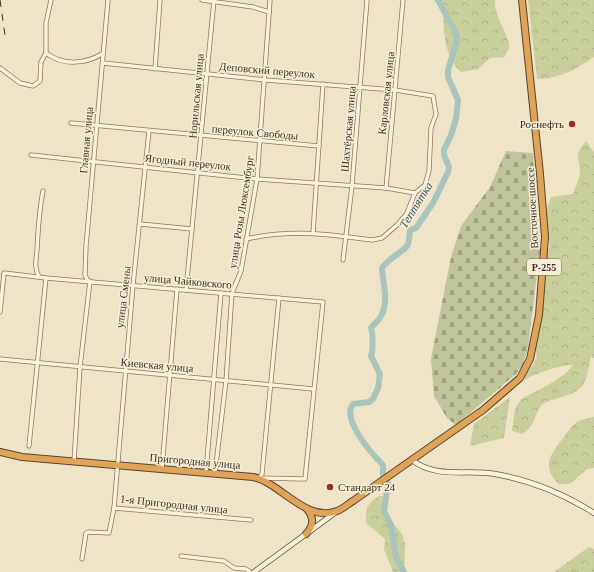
<svg xmlns="http://www.w3.org/2000/svg" width="594" height="572" font-family="Georgia,serif">
	<style>
		.forest { fill: url(#forest-crowns) }
		.cemetery { fill: url(#cemetery-stones) }
		.lines { fill: none; stroke-linecap: round; stroke-linejoin: round }
		.river { stroke: #a9c4bc; stroke-width: 6 }
		.street-casing { stroke: #8d765c; stroke-width: 5 }
		.secondary-casing { stroke: #6f573f; stroke-width: 6 }
		.highway-casing { stroke: #5b4430; stroke-width: 8 }
		.street { stroke: #faf1dc; stroke-width: 3.5 }
		.secondary { stroke: #faf1dc; stroke-width: 4.5 }
		.highway { stroke: #e0a458; stroke-width: 6 }
		.rail { stroke: #3d2e20; stroke-width: 1; stroke-dasharray: 7 7; stroke-linecap: butt }
		.poi-dot { fill: #9e2a2b; stroke: #f7eed8; stroke-width: 1.5 }
		.labels { text-anchor: middle; dominant-baseline: central; stroke-width: 3; stroke-linejoin: round; paint-order: stroke }
		.shield { fill: #f7eed8; stroke: #756857; stroke-width: 1 }
		.shield-label { font-size: 10px; font-weight: bold; fill: #3d2e20 }
		.street-label { font-size: 11px; fill: #3d2e20; stroke: #f7eed8 }
		.poi-label { font-size: 11px; fill: #3d2e20; stroke: #f7eed8; text-anchor: end }
		.water-label { font-size: 12px; font-style: italic; fill: #2f5d5a; stroke: #f7eed8 }
	</style>
	<defs>
		<pattern id="forest-crowns" width="20" height="18" patternUnits="userSpaceOnUse"><rect width="20" height="18" fill="#c9cf9b"/><path d="M2 6a3 3 0 1 1 6 0M12 15a3 3 0 1 1 6 0" fill="none" stroke="#aeb285"/></pattern>
		<pattern id="cemetery-stones" width="16" height="16" patternUnits="userSpaceOnUse"><rect width="16" height="16" fill="#bfc49a"/><path d="M2 7V4a2 2 0 0 1 4 0v3zM10 15v-3a2 2 0 0 1 4 0v3z" fill="#9ca07d"/></pattern>
	</defs>
	<rect width="100%" height="100%" fill="#f0e4c8"/>
	<!-- forest -->
	<g class="forest">
		<path d="M438,0H495C494,18 511,37 509,48C508,51 505,55 504,57L490,58L478,69L461,72C444,56 444,34 443,11C442,8 439,4 438,0Z"/>
		<path d="M528,0H594V57C574,70 562,78 537,79Z"/>
		<path d="M586,141L594,152V359L591,356C585,386 586,391 555,399C551,400 544,402 541,406C533,417 537,422 523,434L512,431L515,409L521,399L548,385L566,373L573,365C560,365 536,373 525,380L523,373L533,365L537,356L534,343L545,284L541,267L544,251L550,248L549,241L545,240L547,207L551,197L573,194C575,187 580,178 580,171C579,155 574,156 586,141Z"/>
		<polygon points="510,397 504,438 470,446 474,424"/>
		<path d="M594,417V468L587,469L570,484H559C540,466 551,454 564,437C568,431 573,424 579,421C583,419 589,418 594,417Z"/>
		<path d="M379,496H385L388,517L402,534L405,544L404,572H393L384,550L385,539L366,523C365,510 367,503 379,496Z"/>
		<polygon points="589,547 594,549 594,572 554,572"/>
	</g>
	<!-- cemetery -->
	<polygon class="cemetery" points="506,151 533,153 540,250 528,347 523,365 516,374 456,425 447,418 434,396 431,359 451,257 461,226 490,187"/>
	<g class="lines">
		<!-- river -->
		<path class="river" d="M404,572L396,557L391,525L384,511L388,483L383,476V465C372,454 341,419 353,404L369,402L373,399L378,388L380,374L371,356C373,352 373,333 371,328C374,323 379,321 381,316C389,302 383,283 382,268C389,258 400,254 407,246C410,241 409,236 410,230L416,228L433,203L448,172L449,167L444,155V150L451,135L456,119L458,100L448,77V70L457,40V35L438,0"/>
		<!-- street casing -->
		<g class="street-casing">
			<g id="street">
				<polyline points="202,0 253,7 269,12"/>
				<path d="M46,53C63,66 85,64 102,54"/>
				<polyline points="46,53 46,23 51,0"/>
				<path d="M103,63L265,80L395,90L433,96L436,114L431,128L429,171L425,185L415,193L407,213L397,225L382,238L372,240C328,234 291,229 246,239"/>
				<polyline points="0,68 20,83 33,86 40,81 41,62 46,53"/>
				<polyline points="155,69 160,0"/>
				<polyline points="71,123 319,146"/>
				<polyline points="149,131 133,285 114,508 251,520"/>
				<polyline points="31,155 257,179 386,188 415,193"/>
				<polyline points="386,188 403,0"/>
				<polyline points="140,224 192,229"/>
				<polyline points="313,233 323,84"/>
				<polyline points="343,260 352,186 367,0"/>
				<path d="M39,277C34,267 36,261 37,250C38,230 39,211 43,191"/>
				<polyline points="88,281 85,275 86,246 108,0"/>
				<polyline points="186,290 214,0"/>
				<polyline points="0,312 4,273 46,278 323,302 305,479 260,478"/>
				<polyline points="0,359 313,389"/>
				<polyline points="29,446 46,278"/>
				<polyline points="74,461 80,367 90,281"/>
				<polyline points="162,468 177,289"/>
				<polyline points="206,472 221,293"/>
				<polyline points="215,473 226,381 232,293 241,271 257,179 270,0"/>
				<polyline points="259,479 262,474 279,298"/>
				<polyline points="181,556 224,561 234,568 246,569 250,572"/>
				<polyline points="82,559 86,533 89,532 109,533 114,508"/>
			</g>
		</g>
		<!-- secondary casing -->
		<g class="secondary-casing">
			<g id="secondary">
				<path d="M412,460C436,479 467,469 495,474C530,480 564,494 594,513"/>
				<polyline points="254,572 336,512"/>
			</g>
		</g>
		<!-- highway casing -->
		<g class="highway-casing">
			<g id="highway">
				<path d="M0,452L22,457L253,477C281,483 306,523 337,511C343,509 348,504 353,501L483,410L520,378L530,359L539,315L545,237L540,174L522,0"/>
				<path d="M306,534C314,525 314,518 307,509"/>
			</g>
		</g>
		<!-- street -->
		<use href="#street" class="street"/>
		<!-- secondary -->
		<use href="#secondary" class="secondary"/>
		<!-- highway -->
		<use href="#highway" class="highway"/>
		<!-- rail -->
		<polyline class="rail" points="0,0 5,35"/>
	</g>
	<!-- markers -->
	<g class="poi-dot">
		<circle cx="572" cy="124" r="4"/>
		<circle cx="330" cy="487" r="4"/>
	</g>
	<g class="labels">
		<!-- shield labels -->
		<rect class="shield" x="527" y="259" width="34" height="16" rx="3"/>
		<g class="shield-label">
			<text x="544" y="267">Р-255</text>
		</g>
		<!-- street labels -->
		<g class="street-label">
			<text transform="translate(267 70) rotate(5)">Деповский переулок</text>
			<text transform="translate(386 93) rotate(-84)">Карловская улица</text>
			<text transform="translate(196 96) rotate(-85)">Норильская улица</text>
			<text transform="translate(348 129) rotate(-85)">Шахтёрская улица</text>
			<text transform="translate(255 132) rotate(5)">переулок Свободы</text>
			<text transform="translate(86 140) rotate(-85)">Главная улица</text>
			<text transform="translate(188 162) rotate(6)">Ягодный переулок</text>
			<text transform="translate(532 208) rotate(-93)">Восточное шоссе</text>
			<text transform="translate(241 212) rotate(-81)">улица Розы Люксембург</text>
			<text transform="translate(188 281) rotate(5)">улица Чайковского</text>
			<text transform="translate(123 297) rotate(-83)">улица Смены</text>
			<text transform="translate(157 365) rotate(5)">Киевская улица</text>
			<text transform="translate(195 461) rotate(5)">Пригородная улица</text>
			<text transform="translate(174 504) rotate(6)">1-я Пригородная улица</text>
		</g>
		<!-- poi labels -->
		<g class="poi-label">
			<text x="564" y="124">Роснефть</text>
			<text x="338" y="487" text-anchor="start">Стандарт 24</text>
		</g>
		<!-- water labels -->
		<g class="water-label">
			<text transform="translate(416 205) rotate(-58)">Тептятка</text>
		</g>
	</g>
</svg>
